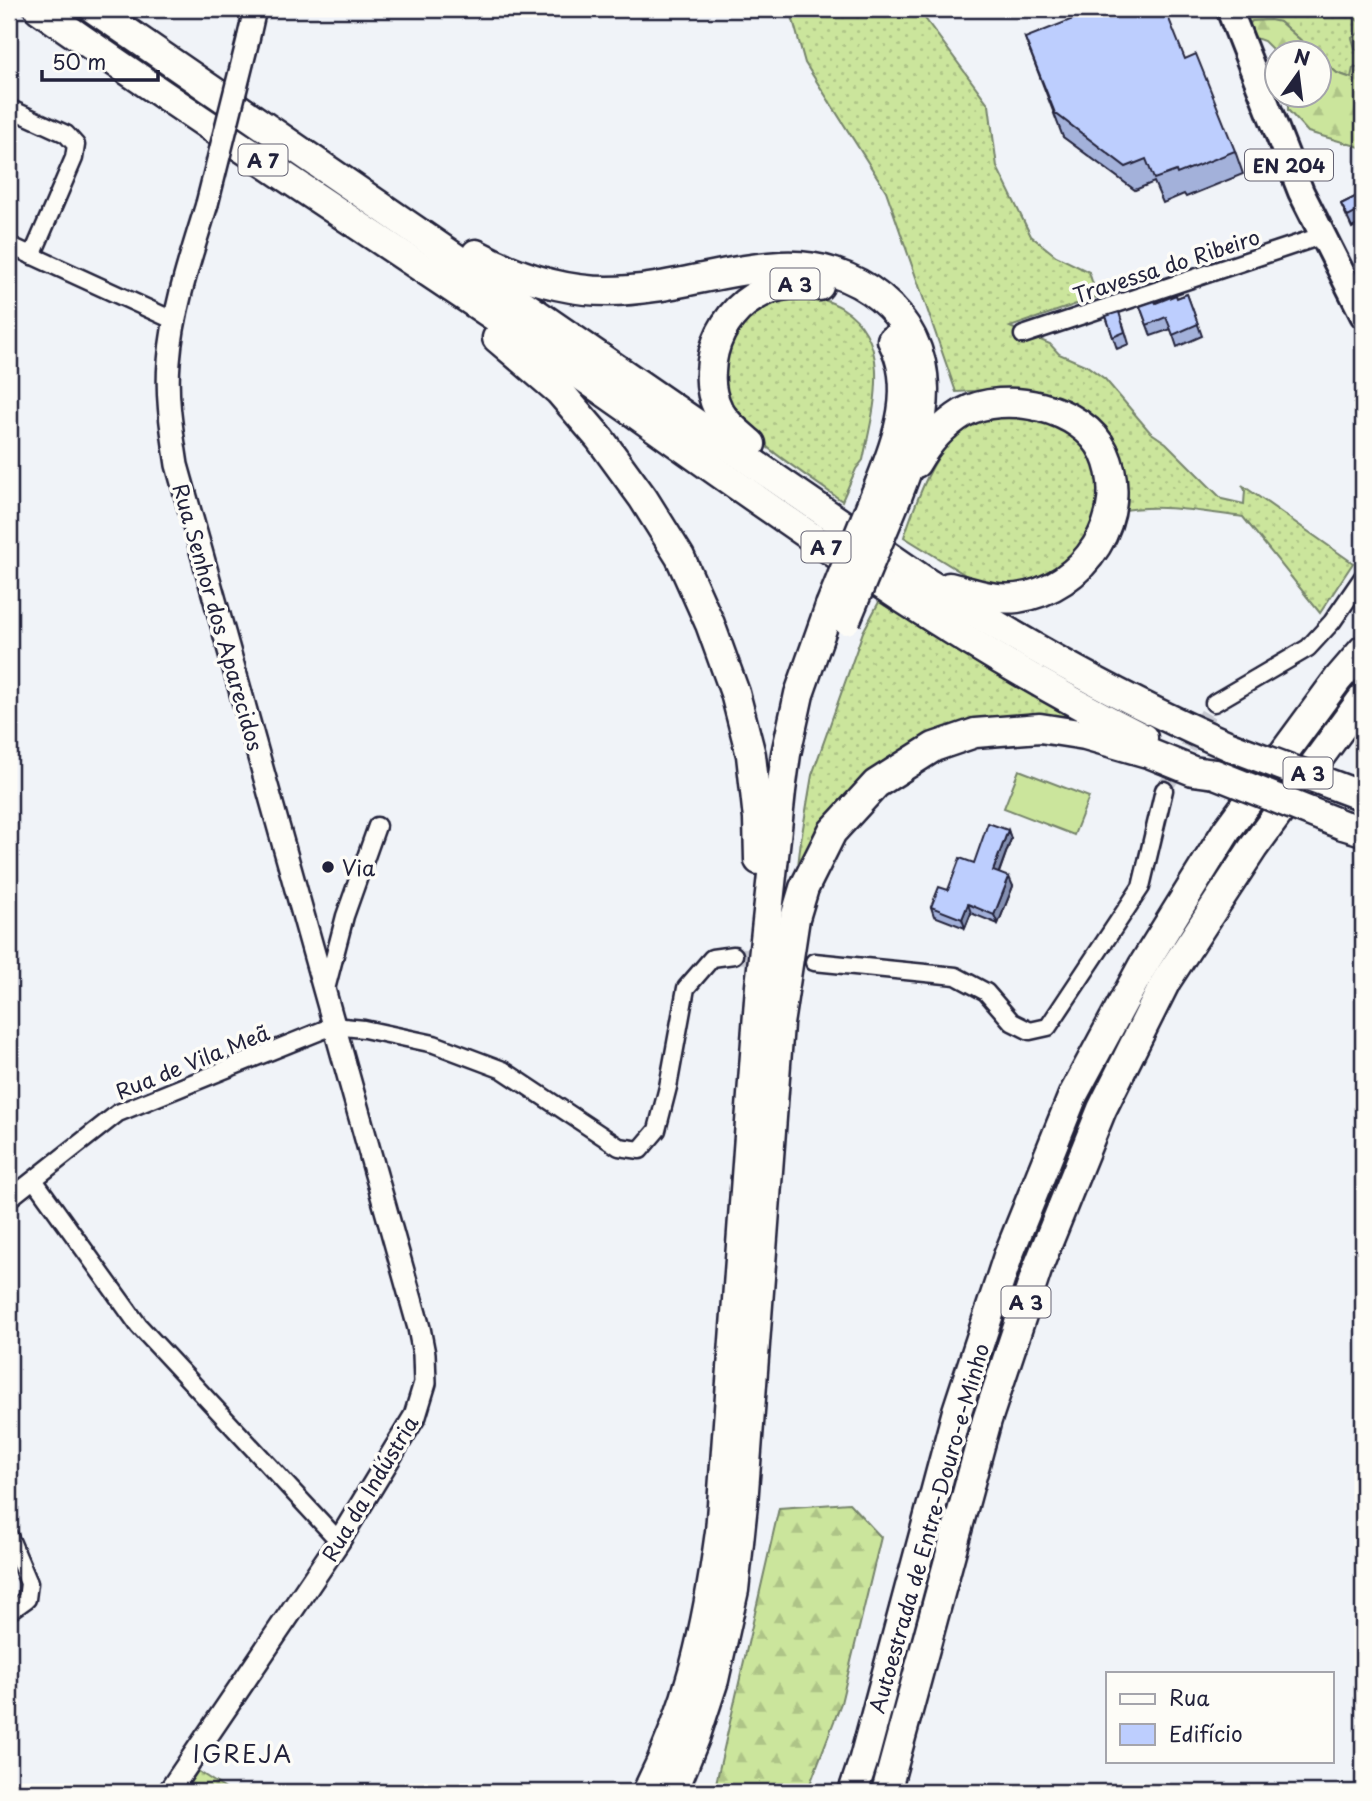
<svg xmlns="http://www.w3.org/2000/svg" width="1372" height="1801" font-family="'Playpen Sans',sans-serif">
	<style>
		.grass { fill: url(#grass-dots); stroke: #76846c; stroke-width: 2 }
		.forest { fill: url(#forest-firs); stroke: #76846c; stroke-width: 2 }
		.cemetery { fill: url(#cemetery-stones); stroke: #76846c; stroke-width: 2 }
		.park { fill: #cbe59c; stroke: #76846c; stroke-width: 2 }
		.lines { fill: none; stroke-linecap: round; stroke-linejoin: round }
		.street-tunnel { stroke: #c7c9d2; stroke-width: 16; stroke-dasharray: 16 8; stroke-linecap: butt }
		.street-casing { stroke: #22223b; stroke-width: 21 }
		.secondary-casing { stroke: #22223b; stroke-width: 26 }
		.primary-casing { stroke: #22223b; stroke-width: 30 }
		.highway-casing { stroke: #22223b; stroke-width: 33 }
		.street { stroke: #fdfcf7; stroke-width: 16 }
		.secondary { stroke: #fdfcf7; stroke-width: 21 }
		.primary { stroke: #fdfcf7; stroke-width: 24 }
		.highway { stroke: #fdfcf7; stroke-width: 28 }
		.secondary-bridge-casing { stroke: #22223b; stroke-width: 26; stroke-linecap: butt }
		.highway-bridge-casing { stroke: #22223b; stroke-width: 33; stroke-linecap: butt }
		.secondary-bridge { stroke: #fdfcf7; stroke-width: 21 }
		.highway-bridge { stroke: #fdfcf7; stroke-width: 28 }
		.wall { fill: #a3b1da; stroke: #22223b; stroke-width: 2 }
		.shaded-wall { fill: #8490b2; stroke: #22223b; stroke-width: 2 }
		.building { fill: #bdcefe; stroke: #22223b; stroke-width: 2 }
		.poi-dot { fill: #22223b; stroke: #fdfcf7; stroke-width: 2.5 }
		.labels { text-anchor: middle; dominant-baseline: central; stroke-width: 7; stroke-linejoin: round; paint-order: stroke }
		.shield { fill: #fdfcf7; stroke: #646373; stroke-width: 2 }
		.shield-label { font-size: 19px; font-weight: bold; fill: #22223b }
		.street-label { font-size: 21px; fill: #22223b; stroke: #fdfcf7 }
		.poi-label { font-size: 21px; fill: #22223b; stroke: #fdfcf7; text-anchor: start }
		.neighbourhood-label { font-size: 23px; letter-spacing: 2px; fill: #22223b; stroke: #fdfcf7 }
	</style>
	<defs>
		<pattern id="grass-dots" width="8" height="8" patternUnits="userSpaceOnUse" patternTransform="scale(1.75)"><rect width="8" height="8" fill="#cbe59c"/><path d="M2 2h.1M6 6h.1" fill="none" stroke="#aec487" stroke-width="1.8" stroke-linecap="round"/></pattern>
		<pattern id="forest-firs" width="22" height="20" patternUnits="userSpaceOnUse" patternTransform="scale(1.75)"><rect width="22" height="20" fill="#cbe59c"/><path d="M5 1l3.5 6h-7zM16 11l3.5 6h-7z" fill="#aec487"/></pattern>
		<pattern id="cemetery-stones" width="16" height="16" patternUnits="userSpaceOnUse" patternTransform="scale(1.75)"><rect width="16" height="16" fill="#cbe59c"/><path d="M2 7V4a2 2 0 0 1 4 0v3zM10 15v-3a2 2 0 0 1 4 0v3z" fill="#aec487"/></pattern>
	</defs>
	<rect width="100%" height="100%" fill="#f0f3f8"/>
	<filter id="ink" filterUnits="userSpaceOnUse"><feTurbulence type="fractalNoise" baseFrequency=".0143" numOctaves="2"/><feDisplacementMap in="SourceGraphic" scale="14" xChannelSelector="R" yChannelSelector="G"/><feConvolveMatrix kernelMatrix="1 2 1 2 8 2 1 2 1" color-interpolation-filters="sRGB"/></filter>
	<g filter="url(#ink)">
		<!-- grass -->
		<g class="grass">
			<path d="M790,9H918L989,105L997,167L1031,236L1056,256L1089,272L1097,297L1010,327L1050,344L1059,354L1087,366L1105,379L1150,432L1166,443L1222,499L1244,504L1245,490L1242,485L1353,563L1320,613L1243,517C1202,512 1161,503 1120,511L1111,452L1044,398L1007,389L956,392L886,191L805,63Z"/>
			<path d="M1240,9H1310V13C1323,17 1323,14 1334,15C1342,16 1344,18 1352,16L1361,23L1355,48L1363,54V67L1361,66L1352,78L1337,73L1320,58V52H1314L1280,22L1247,27Z"/>
			<path d="M816,297C825,300 834,303 842,308C895,341 873,411 863,460L856,469L842,501C814,480 752,442 734,414C714,380 729,330 759,308C775,297 798,297 816,297Z"/>
			<path d="M1001,415L1030,416L1055,424L1081,443L1096,468L1102,489L1097,517L1088,541L1069,564L1018,587L972,579L904,537C917,499 938,434 980,420C986,417 994,416 1001,415Z"/>
			<polygon points="879,602 988,670 1074,719 1038,715 943,731 903,749 856,785 825,819 808,851 796,884 801,840 812,775 863,632"/>
		</g>
		<!-- forest -->
		<g class="forest">
			<path d="M1310,9H1363V54L1355,48L1352,38L1359,33L1361,22L1352,16C1344,19 1342,15 1334,15C1323,14 1321,17 1310,13Z"/>
			<polygon points="1270,20 1280,22 1314,52 1277,54 1264,41 1250,36 1247,27 1252,21"/>
			<polygon points="1320,58 1337,73 1351,78 1353,68 1363,67 1363,148 1308,132 1288,110 1288,95 1320,94"/>
			<polygon points="849,1503 881,1537 841,1703 807,1792 714,1792 779,1508"/>
		</g>
		<!-- cemetery -->
		<polygon class="cemetery" points="198,1771 230,1792 184,1792"/>
		<!-- park -->
		<polygon class="park" points="1019,770 1089,797 1074,835 1004,808"/>
		<g class="lines">
			<!-- street-tunnel -->
			<g class="street-tunnel">
				<polyline points="1164,790 1214,703"/>
				<polyline points="734,955 814,962"/>
			</g>
			<!-- street casing -->
			<g class="street-casing">
				<g id="street">
					<polyline points="9,108 66,134 76,145 74,158 32,256"/>
					<polyline points="9,245 175,321"/>
					<polyline points="1023,335 1321,236"/>
					<polyline points="1214,703 1308,648 1332,622 1363,577"/>
					<polyline points="814,962 956,976 986,992 1012,1022 1030,1031 1048,1027 1141,887 1164,790"/>
					<polyline points="325,993 345,916 377,826"/>
					<polyline points="34,1180 139,1326 339,1541"/>
					<polyline points="9,1199 118,1113 333,1026 364,1029 434,1044 503,1070 619,1147 640,1150 657,1130 668,1087 686,988 712,958 734,955"/>
					<polyline points="9,1536 29,1583 27,1599 9,1612"/>
				</g>
			</g>
			<!-- secondary casing -->
			<g class="secondary-casing">
				<g id="secondary">
					<polyline points="248,40 255,9"/>
					<path d="M169,1792L339,1541L415,1416L425,1383L424,1354L419,1328L177,465C172,431 166,397 169,362C173,308 191,256 207,204"/>
				</g>
			</g>
			<!-- primary casing -->
			<g class="primary-casing">
				<polyline id="primary" points="1229,9 1301,192 1363,315"/>
			</g>
			<!-- highway casing -->
			<g class="highway-casing">
				<g id="highway">
					<path d="M39,9C211,130 389,244 563,363C752,494 936,635 1143,738"/>
					<path d="M94,9L929,584C1027,645 1126,702 1232,747"/>
					<path d="M476,254C517,276 561,291 608,291C667,291 723,269 781,266C854,262 924,313 924,390C924,428 910,463 897,497"/>
					<polyline points="497,338 559,391 600,439 643,498 680,557 710,624 735,693 751,755 758,819 759,860"/>
					<path d="M751,444C739,433 726,424 718,409C712,397 710,384 711,372C713,315 763,274 819,286"/>
					<path d="M916,463C928,442 942,426 963,413C1004,390 1083,407 1104,452C1133,516 1084,589 1017,598C994,601 971,592 949,587"/>
					<path d="M880,483C898,437 917,387 892,340"/>
					<polyline points="1343,825 1363,831"/>
					<path d="M647,1792C690,1706 707,1627 720,1532L760,986L781,791L786,754L799,694L830,606"/>
					<polyline points="673,1792 695,1738 714,1680 734,1590 743,1504 779,1024 795,918 804,888 832,832 876,784 934,747 975,733 1040,728 1085,735 1151,754 1193,771 1215,774"/>
					<polyline points="853,1792 863,1762 957,1411 1008,1256 1073,1095 1142,967 1227,830 1338,679 1363,650"/>
					<polyline points="886,1792 987,1420 1038,1267 1102,1109 1166,981 1253,848 1363,698"/>
				</g>
			</g>
			<!-- street -->
			<use href="#street" class="street"/>
			<!-- secondary -->
			<use href="#secondary" class="secondary"/>
			<!-- primary -->
			<use href="#primary" class="primary"/>
			<!-- highway -->
			<use href="#highway" class="highway"/>
			<!-- secondary-bridge casing -->
			<g class="secondary-bridge-casing">
				<polyline id="secondary-bridge" points="207,204 248,40"/>
			</g>
			<!-- highway-bridge casing -->
			<g class="highway-bridge-casing">
				<g id="highway-bridge">
					<polyline points="830,606 880,483"/>
					<polyline points="846,620 897,497"/>
					<polyline points="1232,747 1362,796"/>
					<polyline points="1215,774 1343,825"/>
				</g>
			</g>
			<!-- secondary-bridge -->
			<use href="#secondary-bridge" class="secondary-bridge"/>
			<!-- highway-bridge -->
			<use href="#highway-bridge" class="highway-bridge"/>
		</g>
		<!-- wall -->
		<g class="wall">
			<polygon points="1025,38 1235,151 1243,174 1186,197 1184,194 1163,203 1154,182 1135,190 1063,137"/>
			<polygon points="1363,193 1363,222 1352,228 1341,204"/>
			<polygon points="1187,294 1202,336 1177,347 1171,329 1151,336 1140,306 1177,298"/>
			<polygon points="1106,316 1123,324 1129,344 1117,349"/>
			<polygon points="1008,830 1011,839 999,873 1013,886 998,924 971,913 965,928 934,916 931,907 974,863"/>
		</g>
		<!-- shaded-wall -->
		<g class="shaded-wall">
			<polygon points="1008,830 1011,839 996,880 993,871"/>
			<polygon points="1009,877 1013,886 998,924 994,915"/>
			<polygon points="968,904 971,913 965,928 962,919"/>
		</g>
		<!-- building -->
		<g class="building">
			<polygon points="1098,9 1165,9 1185,59 1196,54 1235,151 1177,174 1176,171 1154,179 1146,159 1126,167 1055,113 1025,38"/>
			<polygon points="1363,193 1363,209 1348,217 1341,204"/>
			<polygon points="1187,294 1198,324 1173,335 1166,317 1147,325 1140,306 1155,301 1156,303 1176,295 1177,298"/>
			<polygon points="1119,312 1125,332 1113,337 1106,316"/>
			<polygon points="988,823 1008,830 993,871 1009,877 994,915 968,904 962,919 931,907 939,887 948,890 960,858 974,863"/>
		</g>
	</g>
	<!-- markers -->
	<circle class="poi-dot" cx="328" cy="867" r="7"/>
	<g class="labels">
		<!-- shield labels -->
		<g class="shield">
			<rect x="238.5" y="144.5" width="49" height="31" rx="5"/>
			<rect x="1245" y="149.5" width="88" height="31" rx="5"/>
			<rect x="770.5" y="268.5" width="49" height="31" rx="5"/>
			<rect x="801.5" y="531.5" width="49" height="31" rx="5"/>
			<rect x="1283.5" y="757.5" width="49" height="31" rx="5"/>
			<rect x="1001.5" y="1286.5" width="49" height="31" rx="5"/>
		</g>
		<g class="shield-label">
			<text x="263" y="160">A 7</text>
			<text x="1289" y="165">EN 204</text>
			<text x="795" y="284">A 3</text>
			<text x="826" y="547">A 7</text>
			<text x="1308" y="773">A 3</text>
			<text x="1026" y="1302">A 3</text>
		</g>
		<!-- street labels -->
		<g class="street-label">
			<text transform="translate(1166 265) rotate(-18)">Travessa do Ribeiro</text>
			<text transform="translate(219 617) rotate(74)">Rua Senhor dos Aparecidos</text>
			<text transform="translate(192 1061) rotate(-22)">Rua de Vila Meã</text>
			<text transform="translate(369 1488) rotate(-59)">Rua da Indústria</text>
			<text transform="translate(928 1528) rotate(-74)">Autoestrada de Entre-Douro-e-Minho</text>
		</g>
		<!-- poi labels -->
		<g class="poi-label">
			<text x="342" y="867">Via</text>
		</g>
		<!-- neighbourhood labels -->
		<g class="neighbourhood-label">
			<text x="243" y="1753">IGREJA</text>
		</g>
	</g>
	<!-- margin -->
	<rect width="1372" height="1801" fill="none" stroke="#fdfcf7" stroke-width="35"/>
	<rect x="18" y="18" width="1337" height="1766" fill="none" stroke="#22223b" stroke-width="2.5" filter="url(#ink)"/>
	<!-- legend -->
	<rect x="1106" y="1672" width="228" height="91" fill="#fdfcf7" stroke="#a5a5ac" stroke-width="2"/>
	<rect x="1120" y="1694" width="35" height="10" fill="#fdfcf7" stroke="#a5a5ac" stroke-width="2"/>
	<text x="1169" y="1706" font-size="21" fill="#22223b">Rua</text>
	<rect x="1120" y="1724" width="35" height="21" fill="#bdcefe" stroke="#a5a5ac" stroke-width="2"/>
	<text x="1169" y="1742" font-size="21" fill="#22223b">Edifício</text>
	<!-- north arrow -->
	<g transform="translate(1298 74) rotate(14)"><circle r="33" fill="#fdfcf7" stroke="#a5a5ac" stroke-width="2"/>
	<path d="M0-5L12 26L0 18L-12 26Z" fill="#22223b"/>
	<text y="-10" font-size="19" font-weight="bold" text-anchor="middle" fill="#22223b">N</text>
	</g>
	<!-- scale -->
	<path d="M42 70v10h116v-10" fill="none" stroke="#22223b" stroke-width="3.5"/>
	<text x="52" y="70" font-size="21" fill="#22223b" stroke="#fdfcf7" stroke-width="5" paint-order="stroke">50 m</text>
</svg>
